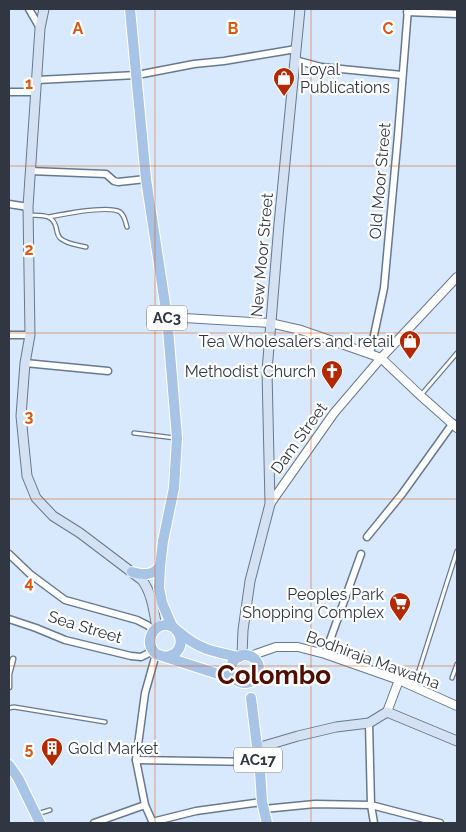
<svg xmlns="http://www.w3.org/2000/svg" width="466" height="832" font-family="Raleway,sans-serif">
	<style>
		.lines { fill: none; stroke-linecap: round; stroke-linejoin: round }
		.service-casing { stroke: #677990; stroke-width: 5.5 }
		.pedestrian-casing { stroke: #677990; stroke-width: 7 }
		.minor-casing { stroke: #677990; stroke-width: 9 }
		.tertiary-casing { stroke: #677990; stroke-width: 10 }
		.secondary-casing { stroke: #677990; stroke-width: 11 }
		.primary-casing { stroke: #fff; stroke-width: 12 }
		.service { stroke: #fff; stroke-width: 3 }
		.pedestrian { stroke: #fff; stroke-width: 4.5 }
		.minor { stroke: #fff; stroke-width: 6 }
		.tertiary { stroke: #fff; stroke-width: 8 }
		.secondary { stroke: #d3e1f3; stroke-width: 9 }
		.primary { stroke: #a7c3e6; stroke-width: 10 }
		.grid { fill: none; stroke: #df570f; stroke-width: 1; stroke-opacity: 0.55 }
		.labels { text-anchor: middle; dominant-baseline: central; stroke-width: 4.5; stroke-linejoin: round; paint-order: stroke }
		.shield { fill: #fff; stroke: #6e737b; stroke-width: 1 }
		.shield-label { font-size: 15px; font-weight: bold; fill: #303742 }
		.poi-label { font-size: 16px; fill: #303742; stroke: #fff; text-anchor: end }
		.street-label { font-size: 16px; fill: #303742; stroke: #fff }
		.town-label { font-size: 26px; font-weight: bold; fill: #500d00; stroke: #fff }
		.grid-label { font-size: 16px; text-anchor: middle; font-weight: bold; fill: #df570f; stroke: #fff; stroke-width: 4.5; stroke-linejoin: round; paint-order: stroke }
	</style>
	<rect width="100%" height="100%" fill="#d8e9fe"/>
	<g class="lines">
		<!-- service casing -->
		<g class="service-casing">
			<g id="service">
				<path d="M29,215C41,216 52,213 56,227C57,231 57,235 60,238C66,244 78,245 86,247"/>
				<path d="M49,217C64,214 108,205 120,212C125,216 125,221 127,227"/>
				<polyline points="421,395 457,353"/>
				<polyline points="134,433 175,438"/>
				<polyline points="452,678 457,664"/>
				<polyline points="414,686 457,551"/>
				<polyline points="9,708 14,707 105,722"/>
				<polyline points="37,814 50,810"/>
			</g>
		</g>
		<!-- pedestrian casing -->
		<g class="pedestrian-casing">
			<polyline id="pedestrian" points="9,687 9,674 13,659"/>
		</g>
		<!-- minor casing -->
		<g class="minor-casing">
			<g id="minor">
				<polyline points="29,9 40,28"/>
				<polyline points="407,12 457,14"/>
				<polyline points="295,60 321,67 402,75"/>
				<polyline points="37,80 137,75 194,64 224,61 296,49"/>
				<polyline points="9,92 36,92"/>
				<polyline points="30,171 106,174 114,181 118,182 146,179"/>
				<polyline points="9,204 28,207"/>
				<polyline points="9,335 30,335"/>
				<polyline points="370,354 384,288 398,135 408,9"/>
				<polyline points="25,363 108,371"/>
				<polyline points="367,537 402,494 453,423"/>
				<polyline points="9,554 30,574 65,600 137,620 147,625 154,630"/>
				<polyline points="9,619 36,628 65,640 131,656 141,657 153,651"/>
				<polyline points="325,654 361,554"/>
				<polyline points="369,723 371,805 374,823"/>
				<polyline points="136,760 259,762"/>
				<polyline points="264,809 315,804 371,805 440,823"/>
				<polyline points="152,822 196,811 262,802"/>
				<polyline points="94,823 145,805"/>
				<polyline points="153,823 145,805 136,760 145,693 156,654"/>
			</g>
		</g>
		<!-- tertiary casing -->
		<g class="tertiary-casing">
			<g id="tertiary">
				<polyline points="167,317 270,323 301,330 370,354 381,358 421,396 457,428"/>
				<polyline points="270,504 334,413 381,358 457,277"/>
				<polyline points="250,656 276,647 298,647 325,654 399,680 457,706"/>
				<polyline points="387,712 399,680"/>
			</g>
		</g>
		<!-- secondary casing -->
		<g class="secondary-casing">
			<g id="secondary">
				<path d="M44,9L40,28L28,207L30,335L25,363L21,416L27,476L36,498L53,516L80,533L142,580C152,593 154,612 157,628"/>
				<polyline points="242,655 243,630 250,581 270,504 267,371 279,224 300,9"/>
				<polyline points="257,748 298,736 336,727 369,723 387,712 457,741"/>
			</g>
		</g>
		<!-- primary casing -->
		<g class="primary-casing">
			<g id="primary">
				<polyline points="130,9 146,179 167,317 177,438 174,488 163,541 160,566 159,588 162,603 172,626"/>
				<path d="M132,572C144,575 152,576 160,566"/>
				<path d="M179,632C198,649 214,652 239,657"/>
				<circle cx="245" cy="669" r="14"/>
				<path d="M165,657C193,653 179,616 158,627C155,629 152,632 151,636C148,643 151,649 156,654L237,680"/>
				<polyline points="251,698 260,771 262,802 267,823"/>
				<polyline points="9,765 18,778 40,823"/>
			</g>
		</g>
		<!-- service -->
		<use href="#service" class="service"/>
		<!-- pedestrian -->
		<use href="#pedestrian" class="pedestrian"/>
		<!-- minor -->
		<use href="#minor" class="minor"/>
		<!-- tertiary -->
		<use href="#tertiary" class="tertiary"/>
		<!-- secondary -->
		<use href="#secondary" class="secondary"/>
		<!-- primary -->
		<use href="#primary" class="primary"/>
	</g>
	<!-- grid -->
	<path class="grid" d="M155,9V823M311,9V823M9,166H457M9,333H457M9,499H457M9,666H457"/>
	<!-- icons -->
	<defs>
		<g id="shop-pin" transform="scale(1.125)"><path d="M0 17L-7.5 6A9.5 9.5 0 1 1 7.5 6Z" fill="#b32800" stroke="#fff"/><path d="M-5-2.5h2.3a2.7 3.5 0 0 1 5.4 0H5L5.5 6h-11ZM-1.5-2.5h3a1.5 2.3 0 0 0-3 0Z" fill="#fff"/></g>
		<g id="church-pin" transform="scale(1.125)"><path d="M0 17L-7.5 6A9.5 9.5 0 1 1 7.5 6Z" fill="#b32800" stroke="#fff"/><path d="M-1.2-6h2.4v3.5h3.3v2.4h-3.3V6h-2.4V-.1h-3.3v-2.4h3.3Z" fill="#fff"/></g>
		<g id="supermarket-pin" transform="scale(1.125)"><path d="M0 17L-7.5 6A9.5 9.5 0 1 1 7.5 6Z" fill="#b32800" stroke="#fff"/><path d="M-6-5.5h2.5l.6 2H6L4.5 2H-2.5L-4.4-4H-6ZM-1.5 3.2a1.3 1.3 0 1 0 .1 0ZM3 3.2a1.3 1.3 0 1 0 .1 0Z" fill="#fff"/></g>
		<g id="building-pin" transform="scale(1.125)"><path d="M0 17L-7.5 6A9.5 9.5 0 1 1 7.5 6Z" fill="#b32800" stroke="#fff"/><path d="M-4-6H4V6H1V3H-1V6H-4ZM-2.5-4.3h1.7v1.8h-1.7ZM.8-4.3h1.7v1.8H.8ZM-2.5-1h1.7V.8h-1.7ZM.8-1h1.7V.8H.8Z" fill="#fff"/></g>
	</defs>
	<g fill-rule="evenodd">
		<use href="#shop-pin" x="284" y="78"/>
		<use href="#shop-pin" x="410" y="341"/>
		<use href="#church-pin" x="332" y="371"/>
		<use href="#supermarket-pin" x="400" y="603"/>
		<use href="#building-pin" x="52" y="748"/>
	</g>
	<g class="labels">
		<!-- shield labels -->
		<g class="shield">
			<rect x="147" y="305.5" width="40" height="25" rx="4"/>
			<rect x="234" y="747.5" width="48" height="25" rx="4"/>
		</g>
		<g class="shield-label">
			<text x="167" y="318">AC3</text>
			<text x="258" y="760">AC17</text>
		</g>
		<!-- poi labels -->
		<g class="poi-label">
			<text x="300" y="69" text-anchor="start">Loyal<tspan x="300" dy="18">Publications</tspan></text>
			<text x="394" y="341">Tea Wholesalers and retail</text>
			<text x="316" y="371">Methodist Church</text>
			<text x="384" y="594">Peoples Park<tspan x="384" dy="18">Shopping Complex</tspan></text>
			<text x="68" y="748" text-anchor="start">Gold Market</text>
		</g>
		<!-- street labels -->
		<g class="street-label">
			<text transform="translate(380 181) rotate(-85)">Old Moor Street</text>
			<text transform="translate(262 255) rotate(-85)">New Moor Street</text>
			<text transform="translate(299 438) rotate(-54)">Dam Street</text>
			<text transform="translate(85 627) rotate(17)">Sea Street</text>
			<text transform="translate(373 660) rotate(20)">Bodhiraja Mawatha</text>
		</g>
		<!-- town labels -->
		<g class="town-label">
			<text x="274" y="675">Colombo</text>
		</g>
	</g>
	<g class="grid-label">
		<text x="78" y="34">A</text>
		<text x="233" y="34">B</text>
		<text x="388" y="34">C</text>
		<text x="29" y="89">1</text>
		<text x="29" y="255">2</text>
		<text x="29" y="422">3</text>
		<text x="29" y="588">4</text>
		<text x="29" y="754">5</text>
	</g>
	<!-- border -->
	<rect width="466" height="832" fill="none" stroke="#303742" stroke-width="20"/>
</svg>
